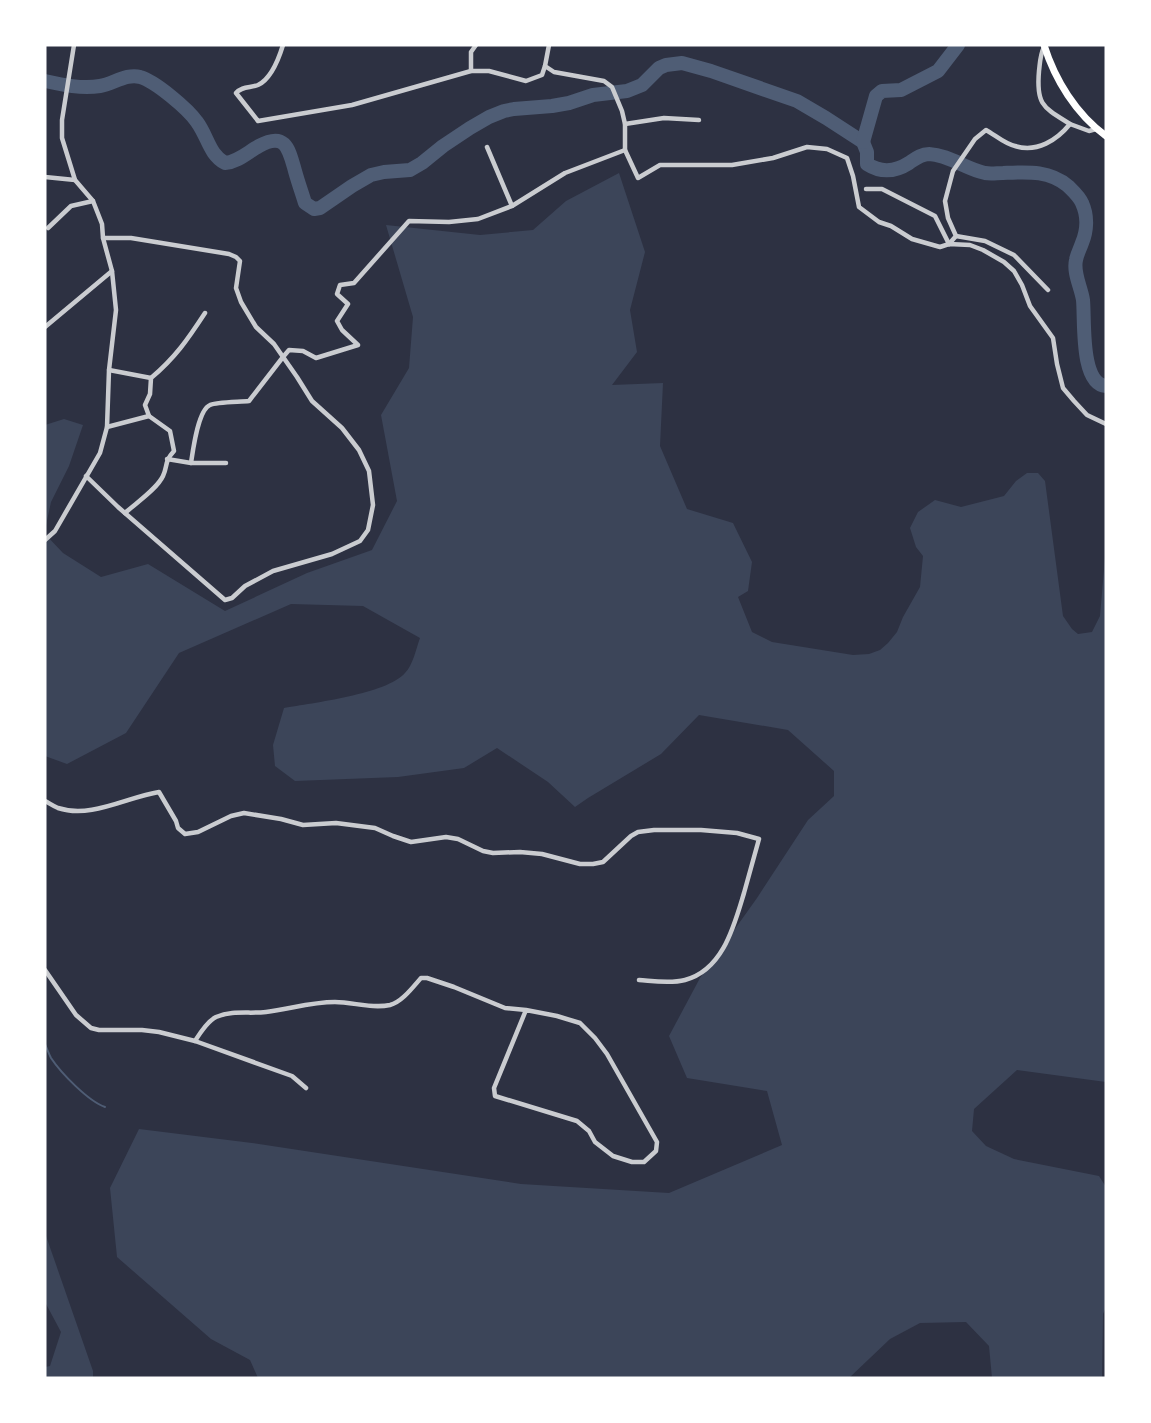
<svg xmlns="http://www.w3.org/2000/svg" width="1151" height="1423" font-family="'Exo 2',sans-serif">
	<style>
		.green { fill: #3c4559 }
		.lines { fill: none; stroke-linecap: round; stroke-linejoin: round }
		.stream { stroke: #4f5d75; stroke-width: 2 }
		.river { stroke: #4f5d75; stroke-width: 14 }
		.minor { stroke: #caccd0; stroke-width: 4.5 }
		.primary { stroke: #fff; stroke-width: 7 }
	</style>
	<rect width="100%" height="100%" fill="#2d3142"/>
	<!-- green -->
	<g class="green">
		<path d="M619,173L645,252L630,310L637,352L612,385L663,383L660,446L687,509L733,523L752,562L748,591L738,597L752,632L772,642L853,655L869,654L880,650L888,643L897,632L903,617L920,587L923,556L916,547L910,528L918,512L935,500L961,507L1004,496L1016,481L1027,473H1038L1045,481L1063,616L1072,629L1078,634L1092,632L1100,616L1106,546V1082L1017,1070L974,1109L972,1131L986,1146L1014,1159L1099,1176L1106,1187V1307L1103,1314L1102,1378H992L989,1346L966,1322L920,1323L890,1339L849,1378H258L250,1360L211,1339L117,1257L110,1188L139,1129L252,1143L521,1184L669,1193L782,1145L767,1091L687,1078L669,1036L700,978L757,898L808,820L834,796V771L788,730L699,715L661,754L588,798L575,807L548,782L497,748L464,768L398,777L295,781L275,766L273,745L284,708C312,703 387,694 405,673C413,665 416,649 420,638L363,606L291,604L179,653L126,733L67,764L45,756V534L63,553L101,577L148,564L225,611L307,573L372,550L397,501L381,415L409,368L413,317L386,225L480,235L533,230L566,201Z"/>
		<polygon points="64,419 83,425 69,466 51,502 45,530 45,425"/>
		<polygon points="45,1233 93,1371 93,1378 45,1378 45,1367 50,1366 61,1332 45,1302"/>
	</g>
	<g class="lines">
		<!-- stream -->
		<path class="stream" d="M45,1044C47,1049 49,1054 51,1058C61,1073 88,1101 105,1107"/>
		<!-- river -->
		<g class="river">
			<path d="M45,81C63,85 82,89 100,86C113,84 127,73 140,77C155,81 188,109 197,122C208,137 209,154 225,163C238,162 248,152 259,146C286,131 289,150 295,171C298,182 302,193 305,203L314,209L320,208L352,186L371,175L384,172L410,170L422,163L443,146L470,128L489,117L504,111L514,109L552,106L569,103L593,95L627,91L642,85L659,68L666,65L682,63L711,71L797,101L826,118L863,142L867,152V164C881,173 895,172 909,163C915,159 921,154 929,154C949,155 966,169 985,173C991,174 997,173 1003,173C1027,172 1049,170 1068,186C1073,191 1079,196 1082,203C1088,216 1087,231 1082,243C1080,249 1077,254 1076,260C1073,273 1081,287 1083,300C1085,320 1080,384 1106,386"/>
			<polyline points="863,142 876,96 882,91 901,90 938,71 958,45"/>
		</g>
		<!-- minor -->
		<g class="minor">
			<path d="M283,45C279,58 271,79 258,85C250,88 242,86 236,93L258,121L352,105L471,71H489L526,81L542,75L545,66"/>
			<polyline points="549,45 545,66 554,72 604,81 612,87 622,111 625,124 625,150 638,178 660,165 732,165 773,158 807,147 827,149 847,158 853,176 859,207 879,222 891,226 912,239 940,247 949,244 970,245 983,250 1004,262 1014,271 1022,285 1030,306 1053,338 1057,364 1063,388 1074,401 1087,415 1106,424"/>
			<path d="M1044,47C1040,55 1040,63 1039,71C1036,105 1043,107 1070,124"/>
			<polyline points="471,71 471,52 476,45"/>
			<polyline points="625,124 664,118 699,120"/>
			<polyline points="487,147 512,206"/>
			<polyline points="45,177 75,180"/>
			<polyline points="866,189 882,189 935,216 949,244"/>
			<polyline points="48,228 71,206 93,201"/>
			<polyline points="956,236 985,241 1014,255 1048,290"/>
			<path d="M949,244L956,236L948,218L945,201L953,171L975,139L986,130C995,135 1005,144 1015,146C1037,153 1057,140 1070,124L1089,131L1096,129"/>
			<polyline points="45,327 112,271"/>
			<polyline points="109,370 151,378"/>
			<polyline points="107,427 149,416"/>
			<polyline points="167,459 191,463 226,463"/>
			<path d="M191,463C193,450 198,410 210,405C216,402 240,402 249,401L283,357L289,350L303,351L316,358L358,345L342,330L337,321L348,304L337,294L340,285L354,283L409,221L449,222L478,219L512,206L565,173L625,150"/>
			<polyline points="86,476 118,507 225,600 232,598 245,586 273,571 332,554 360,541 368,530 373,505 369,471 359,450 342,428 312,401 297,377 274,344 256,327 241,302 236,288 240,261 236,257 229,254 131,238 103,238"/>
			<path d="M125,513C136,503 157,489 163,476C168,465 164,462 174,451L170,431L149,416L145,405L150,394L151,378C175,358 188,339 205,313"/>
			<polyline points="45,540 55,531 100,453 107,427 109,370 116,310 112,271 103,238 102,224 93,201 75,180 62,138 62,120 74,45"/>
			<path d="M45,801C49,803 53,806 58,808C91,819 127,797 159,792L176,821L178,828L185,834L198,832L231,816L244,813L281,819L303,825L336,823L375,828L393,836L411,842L446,837L458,839L483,851L493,853L520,852L542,854L580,864H593L603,862L631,836L638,832L654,830H701L737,833L759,839C754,857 749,875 744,893C734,926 723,970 685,980C670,984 653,981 639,980"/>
			<polyline points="45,970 76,1015 91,1028 99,1030 142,1030 159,1032 195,1041 292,1076 306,1088"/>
			<path d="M195,1041C200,1033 208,1021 216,1017C233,1010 249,1014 266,1012C290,1009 311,1002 335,1002C353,1002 372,1009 390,1005C402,1002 413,987 421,978H427L454,987L505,1008L526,1010L557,1016L580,1023L595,1038L607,1054L657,1142L656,1151L644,1162H632L613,1156L595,1142L589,1131L577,1121L495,1096L494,1088L526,1010"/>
		</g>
		<!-- primary -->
		<path class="primary" d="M1044,45C1055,80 1076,114 1106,136"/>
	</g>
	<!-- border -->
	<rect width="1151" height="1423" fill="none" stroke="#ffffff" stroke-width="93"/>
</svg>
